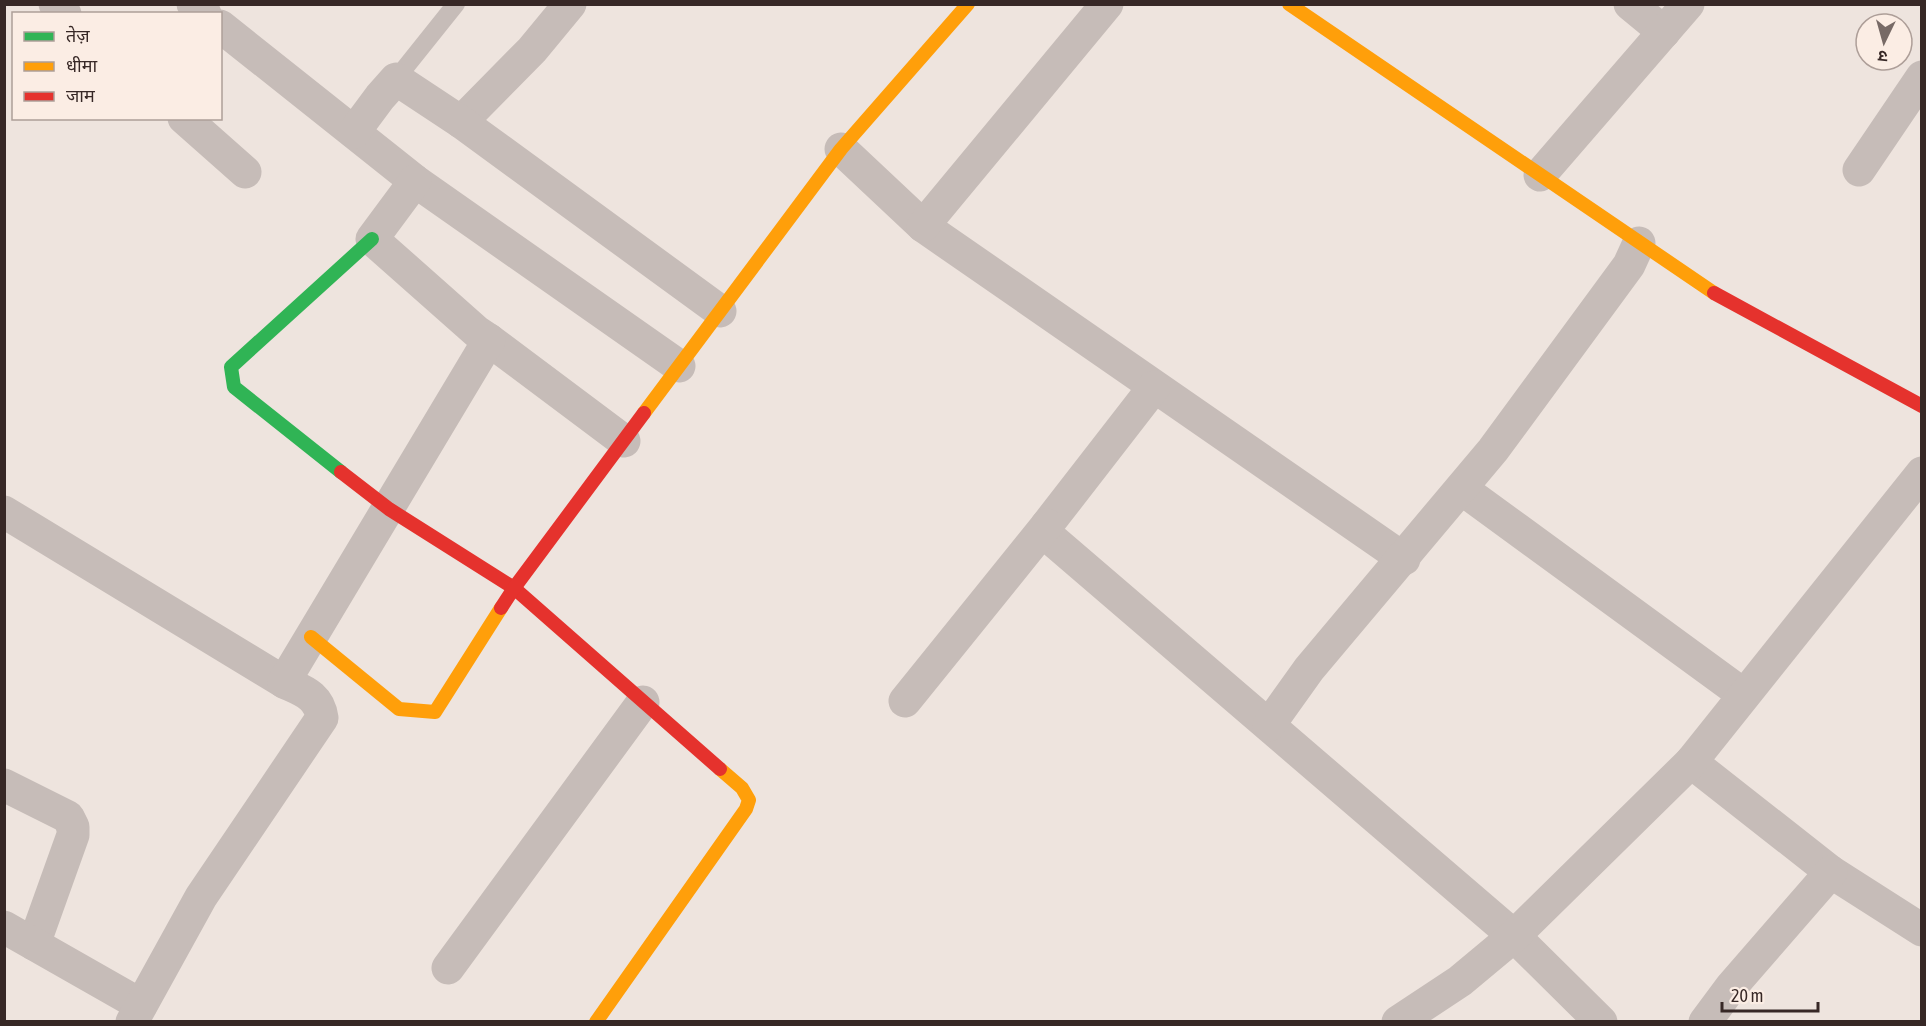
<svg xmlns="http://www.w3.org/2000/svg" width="1926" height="1026" font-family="'Asap Condensed','Noto Sans Devanagari',sans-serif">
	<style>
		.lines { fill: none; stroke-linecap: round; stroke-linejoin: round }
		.lane { stroke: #c6bcb8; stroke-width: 18 }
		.street { stroke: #c6bcb8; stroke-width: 33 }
		.fast { stroke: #30b455; stroke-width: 14 }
		.slow { stroke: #ff9f0a; stroke-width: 14 }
		.jam { stroke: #e5322d; stroke-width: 14 }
	</style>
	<rect width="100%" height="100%" fill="#eee4de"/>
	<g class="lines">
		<!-- lane -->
		<polyline class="lane" points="396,79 456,4"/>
		<!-- street -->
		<g class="street">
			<polyline points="55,4 65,14"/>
			<polyline points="193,4 205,14"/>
			<polyline points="1630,4 1664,32"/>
			<polyline points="220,26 415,181 679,366"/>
			<polyline points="184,118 245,172"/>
			<polyline points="461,122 532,50 570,4"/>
			<polyline points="354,132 380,97 396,79 461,122 720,311"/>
			<polyline points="841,149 923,226 1404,559"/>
			<polyline points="1859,170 1922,77"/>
			<polyline points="1540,175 1688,4"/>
			<polyline points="923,226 1107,4"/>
			<polyline points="489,340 624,441"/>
			<polyline points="1154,387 1047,525 1048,536 1514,936 1601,1022"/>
			<polyline points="1462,489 1744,695"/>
			<polyline points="4,512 284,682"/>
			<polyline points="905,701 1047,525"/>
			<polyline points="1269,725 1309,669 1493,450 1629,265 1639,243"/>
			<polyline points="1691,762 1831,872 1922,930"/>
			<polyline points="4,785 68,817 73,827 73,835 34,944"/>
			<polyline points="4,927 141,1005"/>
			<polyline points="448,968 643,702"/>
			<path d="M132,1022L201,897L322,718C319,695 303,691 284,682L489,340L477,332L372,239L415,181"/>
			<polyline points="1398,1022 1460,981 1514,936 1691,762 1922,473"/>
			<polyline points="1705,1022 1731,987 1831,872"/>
		</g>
		<!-- fast -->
		<polyline class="fast" points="341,472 234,387 231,367 372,239"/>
		<!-- slow -->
		<g class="slow">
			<polyline points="1289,4 1714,293"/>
			<polyline points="644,413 841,149 968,4"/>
			<polyline points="311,637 399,709 435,712 501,608"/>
			<polyline points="596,1022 746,809 749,800 742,788 720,769"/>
		</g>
		<!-- jam -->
		<g class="jam">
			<polyline points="1714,293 1922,406"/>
			<polyline points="341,472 389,509 514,588 720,769"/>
			<polyline points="501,608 514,588 644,413"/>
		</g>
	</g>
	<!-- border -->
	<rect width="1926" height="1026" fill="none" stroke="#372826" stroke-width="12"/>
	<!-- legend -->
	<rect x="12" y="12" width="210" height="108" fill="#fbede4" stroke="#ad9e98" stroke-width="1.5"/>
	<rect x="24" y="32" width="30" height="9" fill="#30b455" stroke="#ad9e98" stroke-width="1.5"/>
	<text x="66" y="42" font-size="18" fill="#372826">तेज़</text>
	<rect x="24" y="62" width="30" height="9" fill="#ff9f0a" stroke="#ad9e98" stroke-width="1.5"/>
	<text x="66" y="72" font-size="18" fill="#372826">धीमा</text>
	<rect x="24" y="92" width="30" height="9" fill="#e5322d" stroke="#ad9e98" stroke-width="1.5"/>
	<text x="66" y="102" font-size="18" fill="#372826">जाम</text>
	<!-- north arrow -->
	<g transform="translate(1884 42) rotate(185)"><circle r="28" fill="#fbede4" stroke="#ad9e98" stroke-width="1.5"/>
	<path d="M0-4.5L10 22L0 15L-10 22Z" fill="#776a66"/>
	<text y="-9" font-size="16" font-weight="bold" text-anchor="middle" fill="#372826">उ</text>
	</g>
	<!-- scale -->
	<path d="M1722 1002v9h96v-9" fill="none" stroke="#372826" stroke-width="3"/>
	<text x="1731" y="1002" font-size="18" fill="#372826" stroke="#fbede4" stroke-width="4.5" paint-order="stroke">20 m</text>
</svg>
